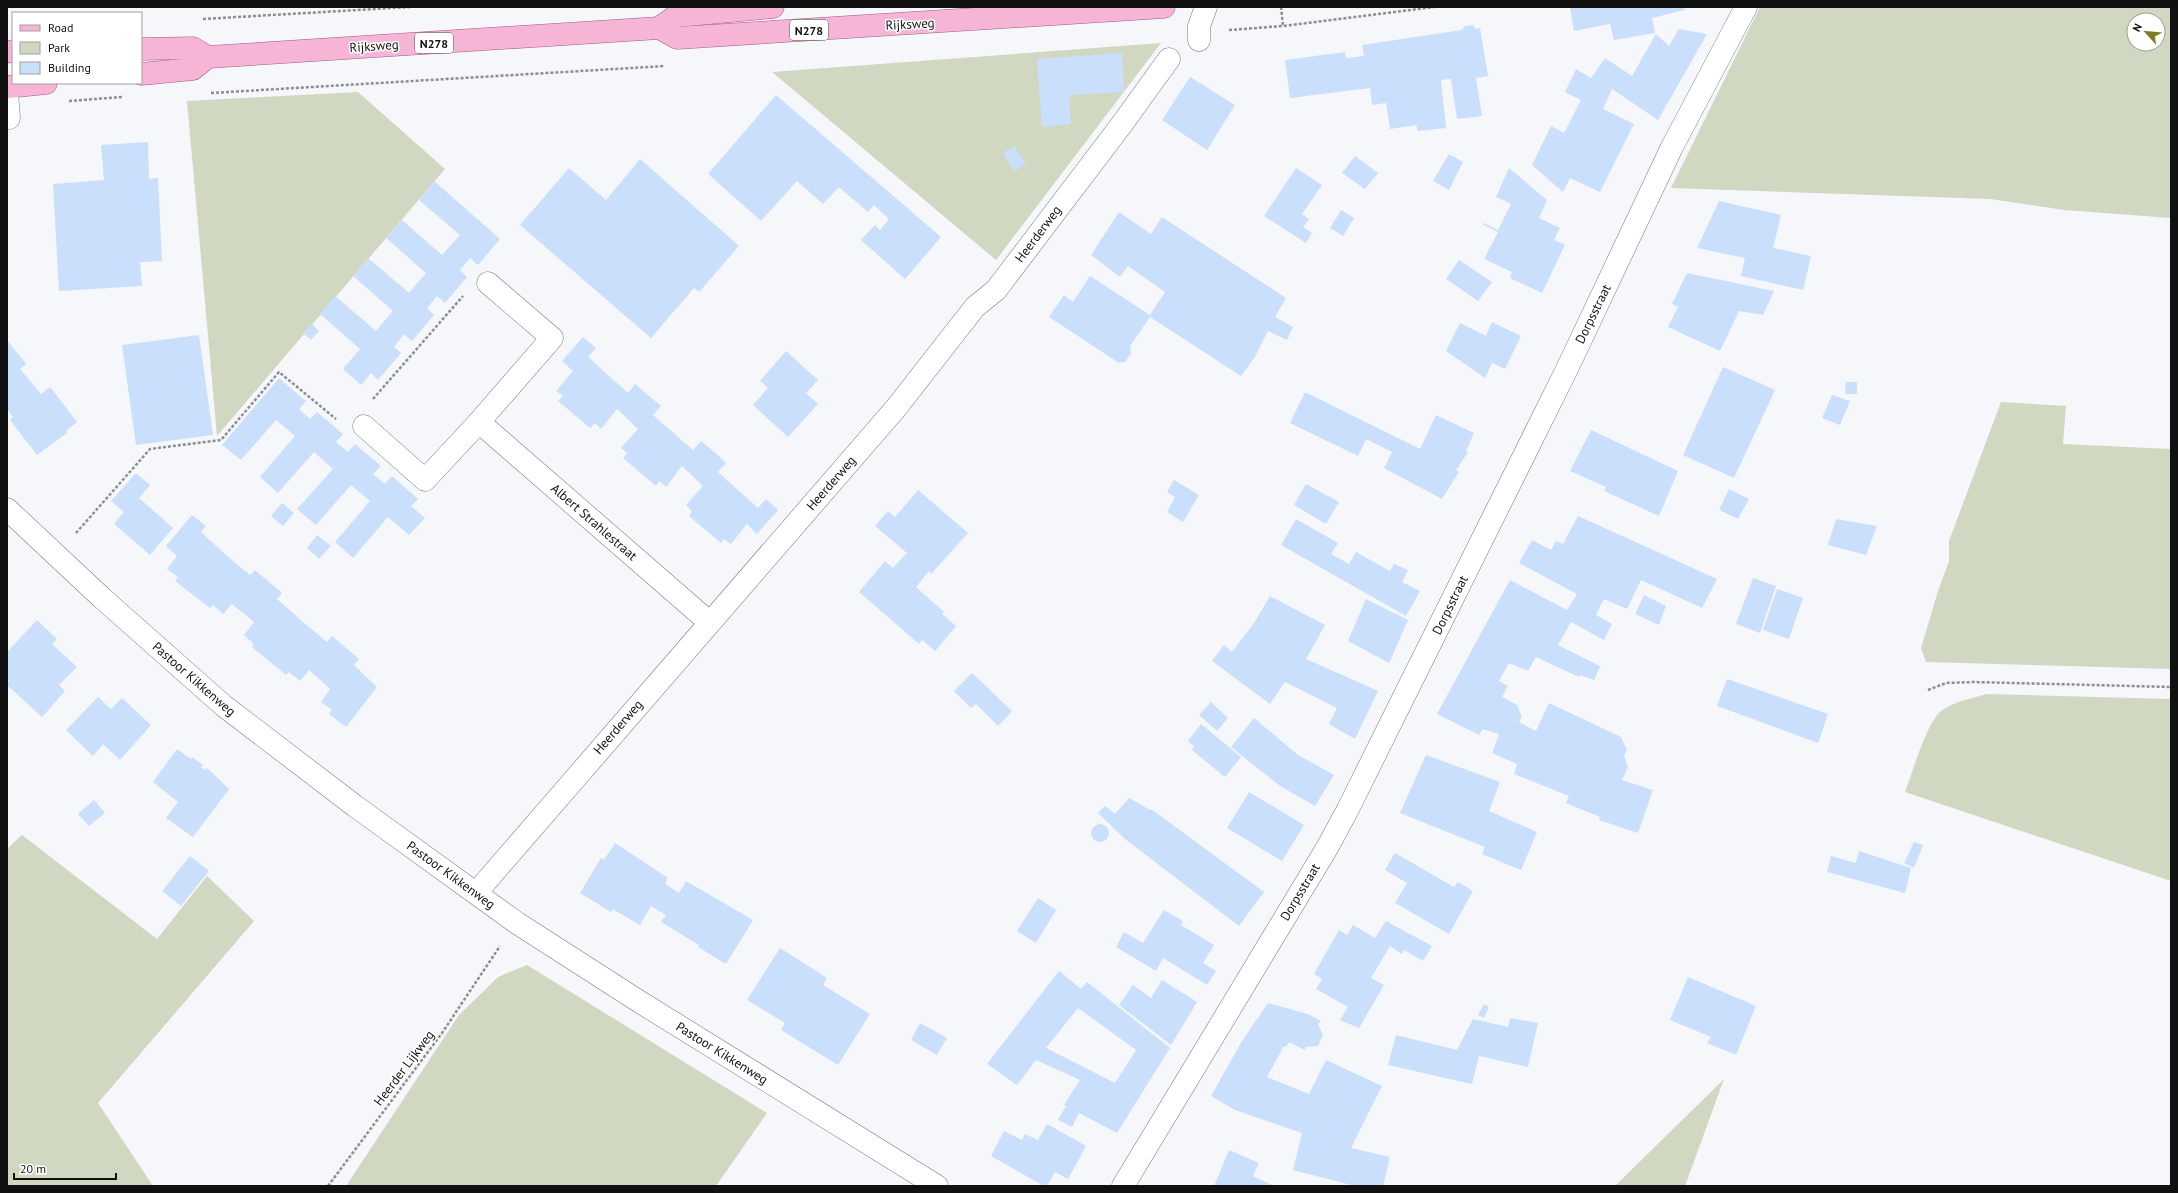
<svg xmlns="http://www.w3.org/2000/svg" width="2178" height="1193" font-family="'PT Sans',sans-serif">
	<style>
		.green { fill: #d1d8c2; fill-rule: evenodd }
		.building { fill: #cadffc; fill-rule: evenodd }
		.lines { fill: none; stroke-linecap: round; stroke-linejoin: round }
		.minor-casing { stroke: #75777a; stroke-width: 23 }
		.major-casing { stroke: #a25a81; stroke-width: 23 }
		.path { stroke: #8d8e90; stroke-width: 2.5; stroke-dasharray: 3 2; stroke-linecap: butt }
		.minor { stroke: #fff; stroke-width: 22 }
		.major { stroke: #f6b4d7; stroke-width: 22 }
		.labels { text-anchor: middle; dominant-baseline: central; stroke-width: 3; stroke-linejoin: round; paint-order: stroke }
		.shield { fill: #fff; stroke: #585859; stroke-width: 1 }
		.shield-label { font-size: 12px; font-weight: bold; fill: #111112 }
		.street-label { font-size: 13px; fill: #111112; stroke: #fff }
	</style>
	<rect width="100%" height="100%" fill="#f5f7fa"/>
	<!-- green -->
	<g class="green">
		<path d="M1760,7H2171V218L2064,210L1990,199L1671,188ZM2134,20H2158V44H2134Z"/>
		<polygon points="1161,43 996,260 772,72"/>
		<polygon points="358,92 445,169 217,436 187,101"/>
		<polygon points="2001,402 2066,406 2063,444 2171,449 2171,669 1926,662 1921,648 1938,591 1949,561 1949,541"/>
		<path d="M1987,694L2171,699V881L1905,792C1913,771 1924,732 1937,715C1947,703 1973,698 1987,694Z"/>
		<polygon points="22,835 157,939 207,876 254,921 98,1103 153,1186 7,1186 7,849"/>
		<polygon points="527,965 767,1113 716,1186 346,1186 459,1015 498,977"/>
		<polygon points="1724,1079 1685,1186 1615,1186"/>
	</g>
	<!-- building -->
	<g class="building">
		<polygon points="1570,7 1684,7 1685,10 1652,18 1655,33 1614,40 1610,24 1574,31"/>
		<polygon points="1473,25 1476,29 1480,28 1488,76 1476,78 1482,116 1457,119 1451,79 1441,80 1446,128 1418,131 1416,125 1390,129 1386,103 1372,105 1370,88 1290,98 1285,60 1345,52 1346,58 1364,56 1362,45 1462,30 1465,26"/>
		<polygon points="1679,29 1707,34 1658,120 1612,89 1603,109 1634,124 1600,192 1570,178 1563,192 1532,165 1551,126 1564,133 1581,100 1565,92 1576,69 1591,78 1605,58 1632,76 1656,34 1669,46"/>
		<polygon points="1122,53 1124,92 1069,95 1071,124 1042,127 1037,59"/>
		<polygon points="1190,77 1235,105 1207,150 1162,120"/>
		<polygon points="776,95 941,237 905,279 861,240 875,225 880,230 889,219 874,205 868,212 839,187 823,204 797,181 761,221 708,174"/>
		<polygon points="148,142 149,179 158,178 162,261 140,262 142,286 59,291 53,184 104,180 101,145"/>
		<polygon points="1014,146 1026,164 1014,171 1003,153"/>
		<polygon points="1449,154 1463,162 1449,190 1433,181"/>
		<polygon points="1355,156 1378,173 1365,189 1342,173"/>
		<polygon points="640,159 739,246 699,292 694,288 651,338 520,225 569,168 606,200"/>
		<polygon points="1296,168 1322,185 1302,214 1309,219 1303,227 1312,233 1306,243 1264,216"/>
		<polygon points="1509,168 1547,200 1539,218 1560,228 1554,240 1565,245 1542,293 1510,278 1512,272 1484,259 1498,232 1482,224 1483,223 1498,230 1511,204 1496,197"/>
		<polygon points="434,181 500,239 478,265 470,258 460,270 467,277 445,303 437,296 427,308 434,315 412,341 404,334 394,347 401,353 378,380 371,373 361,385 343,369 360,349 320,314 335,296 376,331 393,311 353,276 368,258 409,293 426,273 386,238 402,220 442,255 460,235 419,200"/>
		<polygon points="1719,201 1781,215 1773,248 1811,256 1803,290 1741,276 1745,258 1697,248"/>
		<polygon points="1341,210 1354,218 1343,236 1330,228"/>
		<polygon points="1119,212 1151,234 1162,217 1286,298 1275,317 1293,327 1287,340 1268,331 1255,357 1241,376 1150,317 1130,346 1131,353 1125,362 1119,363 1049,317 1064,295 1073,302 1090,276 1150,315 1165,292 1128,266 1120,277 1091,255"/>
		<polygon points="1459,260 1492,282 1478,301 1446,279"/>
		<polygon points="1687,273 1774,291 1763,315 1739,311 1720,351 1668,327 1678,307 1672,304"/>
		<polygon points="1492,322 1521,336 1505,369 1492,363 1485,378 1446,351 1460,323 1486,336"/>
		<polygon points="312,324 319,331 311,340 303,333"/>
		<polygon points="199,335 213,435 136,445 122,345"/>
		<polygon points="583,337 596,348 588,357 628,393 635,384 661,406 653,415 693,450 701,441 714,452 726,463 718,472 758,508 766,499 778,510 757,534 747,524 731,544 724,539 721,543 689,516 692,511 686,505 703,486 682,466 666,487 659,481 656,486 623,458 627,453 621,448 638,429 617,409 601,429 595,423 590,428 558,401 563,396 556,391 573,371 562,361"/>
		<polygon points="7,340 26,364 20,369 41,394 50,387 77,422 66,431 67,433 37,455 10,420 13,417 7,409"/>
		<polygon points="786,351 818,380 806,393 818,404 788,437 753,405 768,388 760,381"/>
		<polygon points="1723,367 1775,390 1734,478 1683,455"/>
		<polygon points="279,378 306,401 299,409 310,419 317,412 343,434 336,442 348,452 355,444 381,466 373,474 385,484 392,476 418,499 411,506 425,518 409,535 388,517 353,558 335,542 370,501 351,485 316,525 297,509 333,469 314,452 278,493 260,477 295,436 276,420 241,460 222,445"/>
		<polygon points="1846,382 1857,382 1857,394 1845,394"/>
		<polygon points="1305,392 1420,449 1436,415 1474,433 1466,451 1468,452 1456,470 1459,472 1442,499 1384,468 1392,452 1366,439 1358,456 1290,423"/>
		<polygon points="1832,395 1850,401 1840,425 1822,418"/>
		<polygon points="1591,430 1678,471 1659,516 1604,491 1606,487 1570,471"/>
		<polygon points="136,473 150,485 139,498 173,528 150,555 114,524 124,512 111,501"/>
		<polygon points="1174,480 1199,495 1183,522 1167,512 1175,497 1167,492"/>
		<polygon points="1306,484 1339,502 1326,524 1294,505"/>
		<polygon points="1729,489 1749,499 1738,519 1719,510"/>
		<polygon points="918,490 968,533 931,574 929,571 916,587 944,612 942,614 956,626 935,651 922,640 919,644 859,592 885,561 893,568 907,553 875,526 888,511 895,517"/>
		<polygon points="282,503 294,513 283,526 271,516"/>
		<polygon points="192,515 206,526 201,532 226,555 250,575 255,570 282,593 277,599 303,622 327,642 332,636 359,659 354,665 377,687 346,727 329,714 332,710 321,702 330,689 309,670 300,681 289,672 286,675 252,647 254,644 244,635 254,622 232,604 223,614 213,605 210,608 175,581 178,577 167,569 177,556 166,546"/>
		<polygon points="1578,516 1717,579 1702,608 1641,580 1627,609 1604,599 1596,615 1612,624 1604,640 1571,622 1558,645 1600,666 1594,680 1580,675 1579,677 1536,657 1528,671 1509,663 1499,681 1508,686 1502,697 1517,705 1522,717 1519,722 1536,731 1549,703 1621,737 1627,750 1624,755 1628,767 1622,780 1653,790 1638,833 1599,820 1600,817 1566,803 1569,796 1514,774 1517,764 1492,753 1499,734 1483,729 1479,735 1437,714 1510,580 1567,610 1577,594 1519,563 1532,540 1551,550 1556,541 1563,544"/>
		<polygon points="1296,519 1338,543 1331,554 1349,564 1356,552 1390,571 1394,564 1408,570 1402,582 1420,591 1406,616 1281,545"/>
		<polygon points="1836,519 1877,526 1866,555 1828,545"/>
		<polygon points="317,535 331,546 319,559 307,548"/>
		<polygon points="1753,578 1776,586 1760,633 1736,624"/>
		<polygon points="1777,589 1803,598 1789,639 1763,630"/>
		<polygon points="1644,595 1666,606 1659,625 1635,614"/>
		<polygon points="1270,596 1325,625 1306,659 1378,691 1355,739 1329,724 1337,708 1285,682 1270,704 1212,661 1224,645 1232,652 1254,623"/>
		<polygon points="1366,599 1408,620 1389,663 1348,641"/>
		<polygon points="37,620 57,639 52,644 77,667 59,685 65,691 42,717 7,685 9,681 7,679 7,652"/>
		<polygon points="972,673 1012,711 998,726 976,704 971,708 954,691"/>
		<polygon points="1727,679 1828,714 1818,743 1717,706"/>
		<polygon points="98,697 111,709 122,698 151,725 120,760 103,744 93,756 66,730"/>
		<polygon points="1211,702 1228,718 1217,731 1199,715"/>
		<polygon points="1254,718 1298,755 1334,775 1315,806 1280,786 1231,747"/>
		<polygon points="1201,724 1241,757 1225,777 1192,750 1194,747 1188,741"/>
		<polygon points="177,749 191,759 192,757 203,765 201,767 205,770 207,768 229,789 193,837 166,818 178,802 153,782"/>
		<polygon points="1426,755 1500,782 1489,811 1537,832 1521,870 1482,854 1485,847 1400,813"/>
		<polygon points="1249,792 1304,825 1282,861 1227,828"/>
		<polygon points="1129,798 1150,810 1151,809 1264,892 1239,926 1125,839 1098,813 1105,806 1115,814"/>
		<polygon points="94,800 105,813 89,826 78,814"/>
		<circle cx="1100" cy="833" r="9"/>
		<polygon points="1914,842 1923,845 1914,868 1904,863"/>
		<polygon points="615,843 668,878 665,884 679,893 686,881 753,920 726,964 698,947 699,945 661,922 666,915 651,906 640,925 613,909 611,912 580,893 601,858 604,860"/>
		<polygon points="1859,851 1911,868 1905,893 1827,872 1831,856 1856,863"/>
		<polygon points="1395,853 1454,887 1458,882 1473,891 1449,934 1395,903 1407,883 1385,870"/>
		<polygon points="190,856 209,871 181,906 162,891"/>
		<polygon points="1038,898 1056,910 1036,943 1017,931"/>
		<polygon points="1164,910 1183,921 1181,925 1214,945 1203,963 1216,971 1207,985 1163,958 1156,971 1116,947 1124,932 1143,943"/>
		<polygon points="1386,921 1432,946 1423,961 1404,950 1402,954 1390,946 1371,978 1384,985 1359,1028 1340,1020 1348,1007 1316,989 1322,979 1314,974 1339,930 1347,935 1353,925 1375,938"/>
		<polygon points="780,948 827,978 823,985 870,1014 838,1065 781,1030 785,1023 747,1000"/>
		<path d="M1059,971L1081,989L1087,982L1170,1048L1117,1133L1079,1113L1072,1127L1058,1120L1066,1106L1064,1105L1080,1080L1036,1060L1017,1085L987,1064ZM1078,1008L1136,1050L1115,1083L1046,1048Z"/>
		<polygon points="1688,977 1756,1006 1736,1055 1707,1043 1711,1037 1670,1020"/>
		<polygon points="1162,980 1197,1002 1171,1045 1119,1005 1133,985 1151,998"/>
		<polygon points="1268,1003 1308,1014 1321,1021 1318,1024 1323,1035 1318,1046 1306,1047 1305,1050 1289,1042 1286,1047 1284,1046 1267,1077 1309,1094 1326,1060 1382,1086 1351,1148 1390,1157 1383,1186 1355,1186 1293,1170 1302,1133 1235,1110 1211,1096 1242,1041"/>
		<polygon points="1484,1004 1489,1007 1484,1018 1478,1015"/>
		<polygon points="1510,1018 1538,1023 1528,1067 1479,1056 1472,1084 1388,1065 1396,1035 1457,1050 1473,1019 1508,1027"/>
		<polygon points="920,1023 947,1038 937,1055 911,1040"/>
		<polygon points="1047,1124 1086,1146 1068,1179 1055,1172 1047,1186 1044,1186 991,1156 1004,1131 1022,1140 1025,1134 1038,1140"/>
		<polygon points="1229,1150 1259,1163 1253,1176 1274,1186 1214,1186"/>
	</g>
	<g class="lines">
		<!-- minor casing -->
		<g class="minor-casing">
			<g id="minor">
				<polyline points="1199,40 1199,26 1206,7"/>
				<polyline points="7,93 9,118"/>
				<polyline points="479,422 709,622"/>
				<polyline points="364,426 425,480 479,422 552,338 488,283"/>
				<polyline points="7,509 102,598 224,706 355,806 517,923 640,1002 937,1186"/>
				<polyline points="476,893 896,408 975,307 996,290 1122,124 1169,59"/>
				<polyline points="1123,1186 1327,848 1347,811 1567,369 1672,147 1746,7"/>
			</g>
		</g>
		<!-- major casing -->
		<g class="major-casing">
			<g id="major">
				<polyline points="659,28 677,38 1164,7"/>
				<polyline points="141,49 193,48 208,57"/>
				<polyline points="7,52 13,51"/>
				<polyline points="141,74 193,69 208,57 659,28 676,16 773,7"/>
				<polyline points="7,87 46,83"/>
			</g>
		</g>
		<!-- path -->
		<g class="path">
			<polyline points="1281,7 1283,26"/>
			<polyline points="203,19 410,7"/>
			<polyline points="1229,30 1283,26 1434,7"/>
			<polyline points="211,93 665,66"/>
			<polyline points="69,101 122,97"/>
			<polyline points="373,399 463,296"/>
			<polyline points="76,533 150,449 221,440 279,372 336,419"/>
			<polyline points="1928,690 1946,683 1974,682 2171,687"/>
			<polyline points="328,1186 442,1033 500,946"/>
		</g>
		<!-- minor -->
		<use href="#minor" class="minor"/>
		<!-- major -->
		<use href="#major" class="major"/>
	</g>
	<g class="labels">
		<!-- shield labels -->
		<g class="shield">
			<rect x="790" y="20" width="38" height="20" rx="3"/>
			<rect x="415" y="33" width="38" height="20" rx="3"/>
		</g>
		<g class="shield-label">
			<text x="809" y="30">N278</text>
			<text x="434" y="43">N278</text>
		</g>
		<!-- street labels -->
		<g class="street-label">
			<text transform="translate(910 24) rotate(-3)">Rijksweg</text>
			<text transform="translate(374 46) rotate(-4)">Rijksweg</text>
			<text transform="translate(1038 234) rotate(-53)">Heerderweg</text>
			<text transform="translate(1593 314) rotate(-64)">Dorpsstraat</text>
			<text transform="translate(831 483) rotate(-49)">Heerderweg</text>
			<text transform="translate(594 522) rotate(41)">Albert Strahlestraat</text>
			<text transform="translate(1450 605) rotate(-64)">Dorpsstraat</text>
			<text transform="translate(194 679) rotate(41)">Pastoor Kikkenweg</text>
			<text transform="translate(618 727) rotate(-49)">Heerderweg</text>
			<text transform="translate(451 875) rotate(36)">Pastoor Kikkenweg</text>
			<text transform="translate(1300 892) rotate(-59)">Dorpsstraat</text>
			<text transform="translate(722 1053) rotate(32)">Pastoor Kikkenweg</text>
			<text transform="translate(404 1068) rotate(-53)">Heerder Lijkweg</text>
		</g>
	</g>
	<!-- border -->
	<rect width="2178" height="1193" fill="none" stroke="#111112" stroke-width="16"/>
	<!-- legend -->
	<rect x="12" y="12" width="130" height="72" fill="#ffffff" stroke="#a0a0a0"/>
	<rect x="20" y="25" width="20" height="6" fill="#f6b4d7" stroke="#a0a0a0"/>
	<text x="48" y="32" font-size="12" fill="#111112">Road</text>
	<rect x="20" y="42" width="20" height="12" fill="#d1d8c2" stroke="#a0a0a0"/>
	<text x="48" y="52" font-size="12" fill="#111112">Park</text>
	<rect x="20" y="62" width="20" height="12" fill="#cadffc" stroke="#a0a0a0"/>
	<text x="48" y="72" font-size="12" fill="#111112">Building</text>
	<!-- north arrow -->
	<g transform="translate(2146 32) rotate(297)"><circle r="19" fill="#ffffff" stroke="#a0a0a0"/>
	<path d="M0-3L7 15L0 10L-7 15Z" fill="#817c23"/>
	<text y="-6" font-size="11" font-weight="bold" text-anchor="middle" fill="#111112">N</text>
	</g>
	<!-- scale -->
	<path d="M14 1173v6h102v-6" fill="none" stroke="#111112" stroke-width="2"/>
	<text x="20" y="1173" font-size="12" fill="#111112" stroke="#ffffff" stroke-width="3" paint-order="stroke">20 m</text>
</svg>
